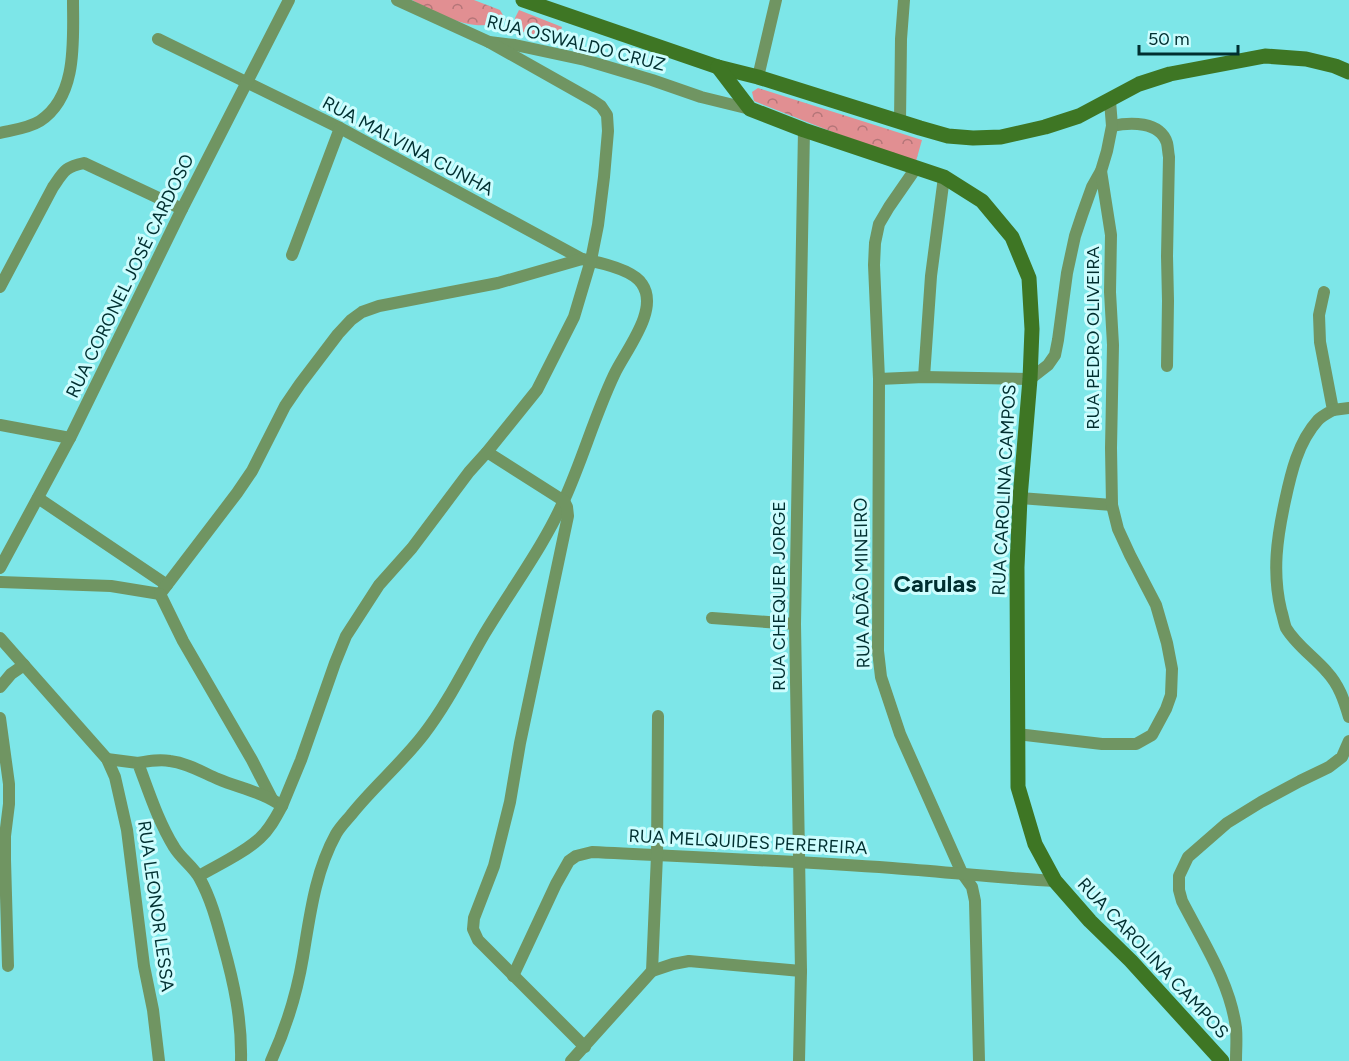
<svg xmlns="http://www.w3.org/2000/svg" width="1349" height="1061" font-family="Figtree,sans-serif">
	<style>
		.park { fill: url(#park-crowns) }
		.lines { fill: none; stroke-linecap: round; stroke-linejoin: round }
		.street { stroke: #709562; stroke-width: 12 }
		.secondary { stroke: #3e7624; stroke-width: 15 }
		.labels { text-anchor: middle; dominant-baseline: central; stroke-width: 6; stroke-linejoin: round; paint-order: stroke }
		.street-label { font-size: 18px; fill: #002f30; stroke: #cdfdfe }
		.district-label { font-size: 24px; font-weight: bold; fill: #002f30; stroke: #cdfdfe }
	</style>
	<defs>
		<pattern id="park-crowns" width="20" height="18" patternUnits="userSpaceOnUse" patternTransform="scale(1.5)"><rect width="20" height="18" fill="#e18f92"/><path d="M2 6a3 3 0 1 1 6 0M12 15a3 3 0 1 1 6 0" fill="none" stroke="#b47578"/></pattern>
	</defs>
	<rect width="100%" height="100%" fill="#7de6e8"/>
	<!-- park -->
	<g class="park">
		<path d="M412,0H474L500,10L506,20C476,35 439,15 412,0Z"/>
		<polygon points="519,10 562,27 557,43 514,29 515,18"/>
		<polygon points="758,88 922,140 916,161 835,133 754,101 752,92"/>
	</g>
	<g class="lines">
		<!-- street -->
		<g class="street">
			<polyline points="397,0 489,42 515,45 585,60 652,80 701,97 750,109"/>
			<path d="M158,39L340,128L582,259C598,262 633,269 642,284C660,310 625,351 614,375C595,415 583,458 565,498C544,546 512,588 485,633C465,667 448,703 424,734C402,763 373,787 351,815C346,821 340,827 336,834C315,872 310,915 303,957C297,993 286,1028 271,1061"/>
			<polyline points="758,77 776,0"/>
			<polyline points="900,121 901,39 904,0"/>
			<path d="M1112,126C1130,122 1160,121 1167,143C1168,147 1168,152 1169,157L1167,256L1168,301L1167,366"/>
			<path d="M0,133C13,130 29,128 40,121C78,96 73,40 73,0"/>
			<polyline points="916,168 889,207 879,224 875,243 874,265 879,379 878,651 881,677 900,734 962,873 972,887 975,901 979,1061"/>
			<polyline points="292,255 340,128"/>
			<path d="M0,287L53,187C64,171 65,167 84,163L182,209"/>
			<path d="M1324,292L1319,315L1320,342L1333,410C1328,413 1322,416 1318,420C1298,442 1291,473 1285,501C1277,538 1272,572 1281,610C1283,616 1284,623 1286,628C1296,645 1314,657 1327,672C1339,685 1344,700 1349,717"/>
			<polyline points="924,377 931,276 944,177"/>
			<polyline points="879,379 924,377 1030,379 1048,365 1055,355 1058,340 1067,273 1075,236 1082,215 1092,187 1101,171 1107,151 1112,126 1110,101"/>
			<polyline points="1333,410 1349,408"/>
			<polyline points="0,425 70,438"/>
			<polyline points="487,452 564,501 567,507 568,516 520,743 510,802 494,866 474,918 473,929 478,940 585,1047"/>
			<polyline points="38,498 167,585"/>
			<polyline points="1020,498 1112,505"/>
			<polyline points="0,568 70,438 182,209 289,0"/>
			<polyline points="0,582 111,586 160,594 237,493 252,471 285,406 300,384 338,334 351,320 362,312 379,306 498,283 582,259"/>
			<polyline points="160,594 183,641 252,760 272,799"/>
			<polyline points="712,618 795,624"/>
			<polyline points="0,638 107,759 115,777 127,830 144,966 153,1010 159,1061"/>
			<polyline points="0,687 11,674 24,665"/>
			<polyline points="0,718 9,784 9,804 5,836 5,860 8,966"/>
			<polyline points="1017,734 1102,744 1136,744 1152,735 1166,709 1171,695 1172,669 1167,643 1156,605 1130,555 1118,529 1112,505 1111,448 1113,345 1110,292 1111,235 1101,171"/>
			<path d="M107,759L138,763C149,792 158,821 174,847C181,859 194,867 200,879C211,899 217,922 223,944C234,983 242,1020 241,1061"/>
			<path d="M138,763C149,761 159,759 170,761C187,763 202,772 218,779C239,788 263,792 282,806C276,817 270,829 260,838C244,853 218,865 199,876"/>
			<polyline points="282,806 301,760 335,663 346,636 379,585 412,548 469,472 487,452 537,390 574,317 591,260 598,225 604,177 608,131 607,115 601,106 592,100 489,42"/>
			<polyline points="652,971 673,964 689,961 801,971"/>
			<path d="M513,976L556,884L569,861L576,856L592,852C692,857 792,861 892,868C946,872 1000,878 1055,881"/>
			<polyline points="571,1061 652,971 657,855 658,716"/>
			<polyline points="799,1061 801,971 795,624 804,130"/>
			<path d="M1236,1061C1236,1050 1237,1039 1236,1028C1230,982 1203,942 1182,901L1179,890V876L1188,857L1227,823L1261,802L1300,781L1329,767L1342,757L1349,741"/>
		</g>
		<!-- secondary -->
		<g class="secondary">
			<polyline points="523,0 718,67 758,77 920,128 948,136 973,138 1001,137 1045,127 1079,116 1139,84 1170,74 1265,56 1306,59 1335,66 1349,72"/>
			<polyline points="718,67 750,109 804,130 944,177 982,201 1012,237 1029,278 1032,329 1030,379 1020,498 1017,567 1018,787 1035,844 1055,881 1090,921 1131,961 1222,1061"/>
		</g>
	</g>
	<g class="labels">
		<!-- street labels -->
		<g class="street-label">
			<text transform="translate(576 43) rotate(14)">RUA OSWALDO CRUZ</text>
			<text transform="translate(408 146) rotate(28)">RUA MALVINA CUNHA</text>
			<text transform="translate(130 276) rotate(-64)">RUA CORONEL JOSÉ CARDOSO</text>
			<text transform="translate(1093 338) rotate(-90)">RUA PEDRO OLIVEIRA</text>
			<text transform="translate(1004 490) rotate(-87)">RUA CAROLINA CAMPOS</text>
			<text transform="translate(862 583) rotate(-91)">RUA ADÃO MINEIRO</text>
			<text transform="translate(779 596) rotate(-90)">RUA CHEQUER JORGE</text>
			<text transform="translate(748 842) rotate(3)">RUA MELQUIDES PEREREIRA</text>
			<text transform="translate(156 906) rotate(82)">RUA LEONOR LESSA</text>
			<text transform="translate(1153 958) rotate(47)">RUA CAROLINA CAMPOS</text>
		</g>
		<!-- district labels -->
		<g class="district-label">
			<text x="935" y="583">Carulas</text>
		</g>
	</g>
	<!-- scale -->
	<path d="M1139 45v9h99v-9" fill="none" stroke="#002f30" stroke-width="3"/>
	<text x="1148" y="45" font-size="18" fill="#002f30" stroke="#cdfdfe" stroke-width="4.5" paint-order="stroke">50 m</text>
</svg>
